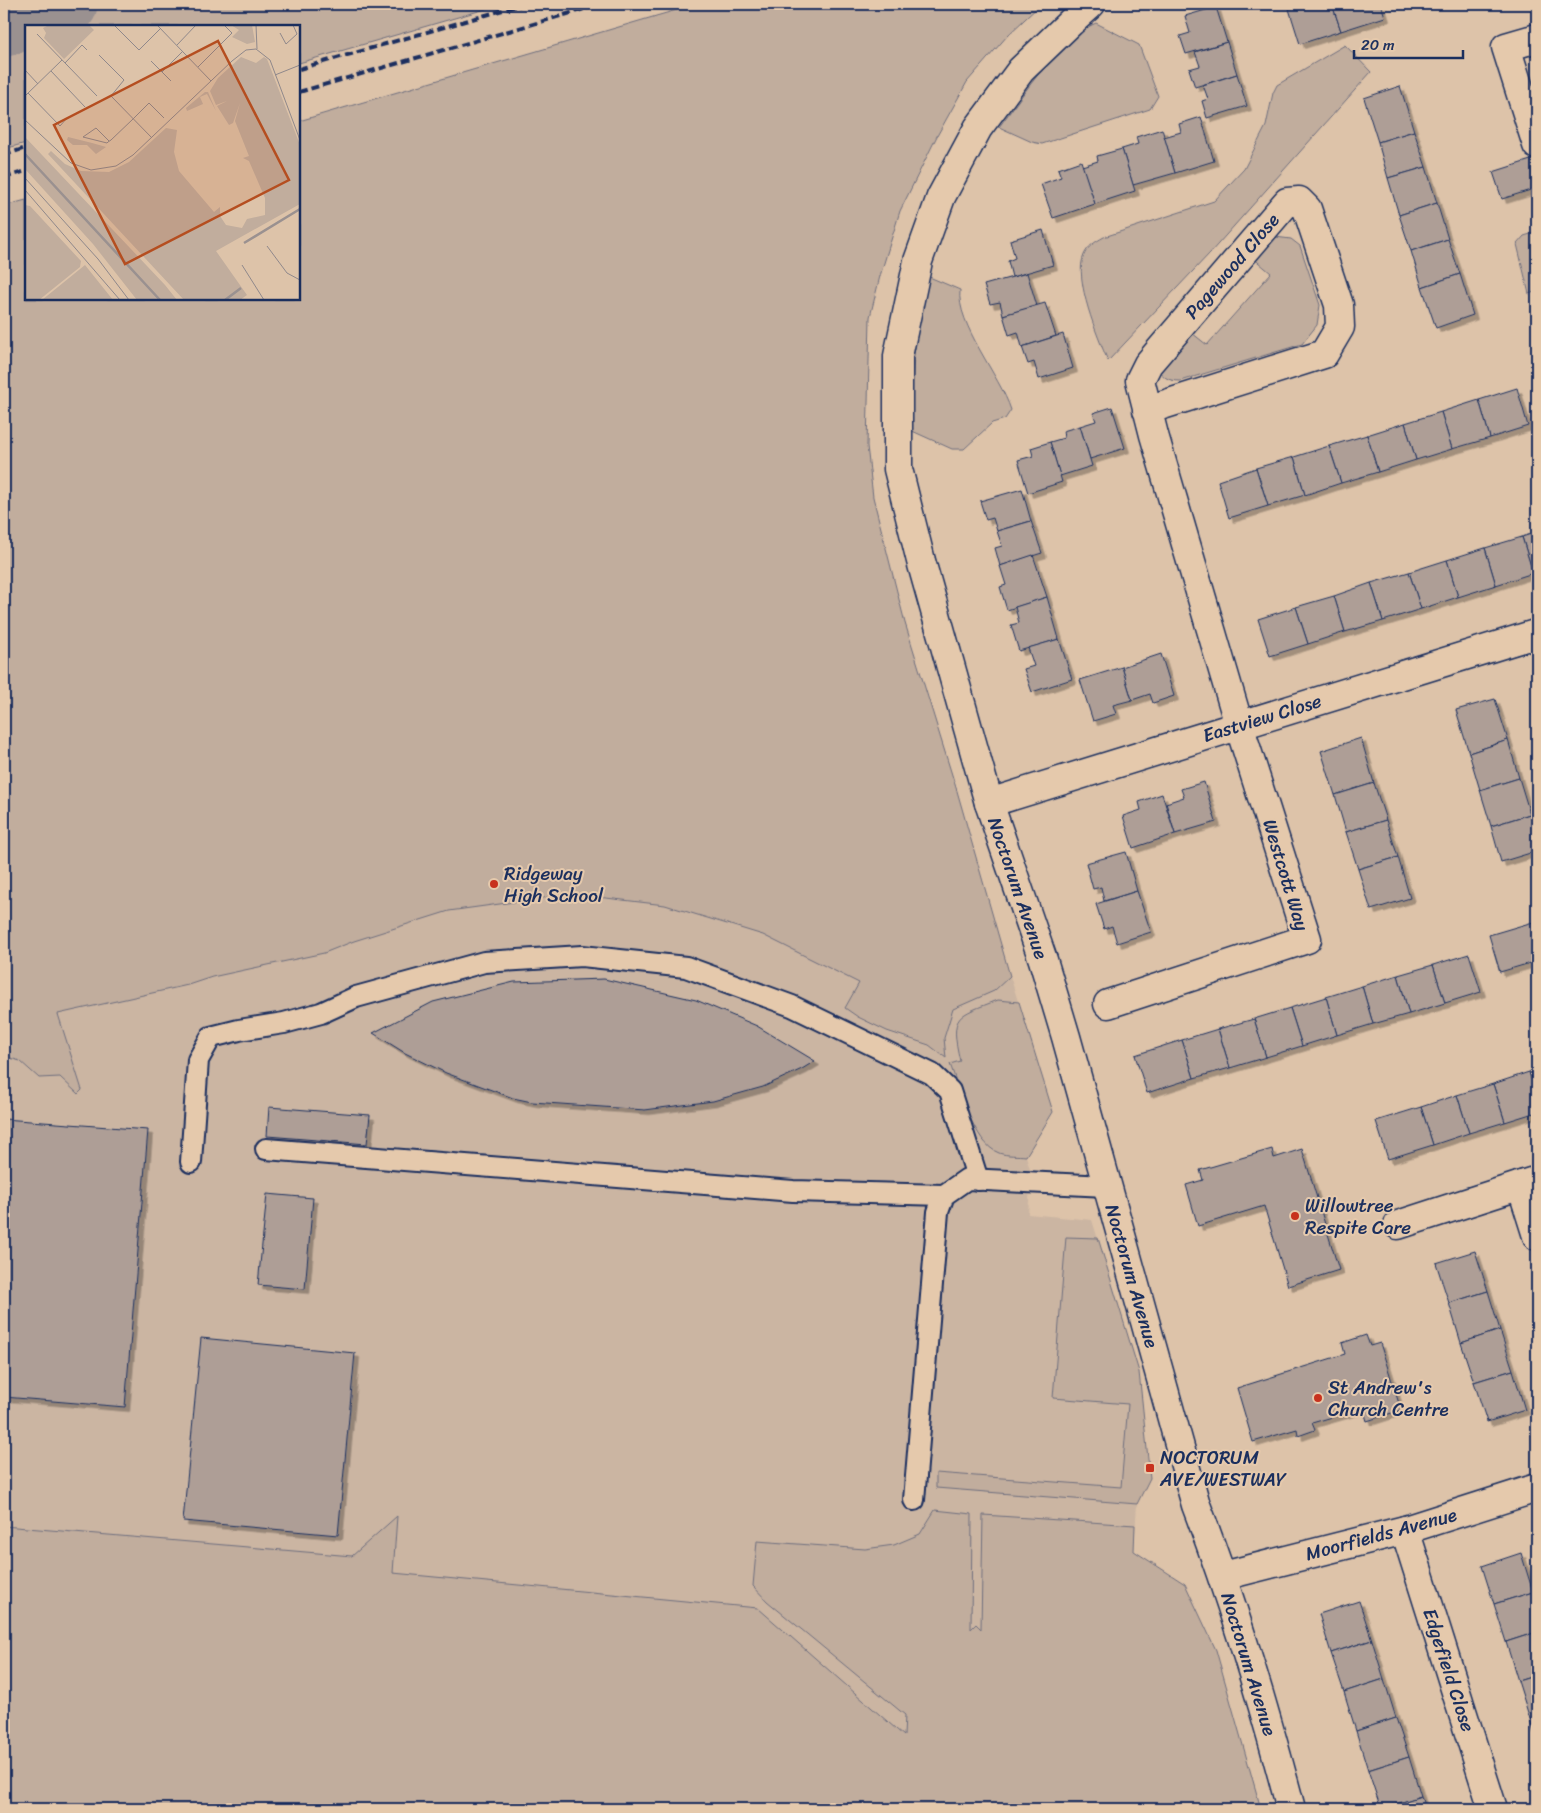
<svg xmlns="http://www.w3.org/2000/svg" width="1541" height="1813" font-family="Sriracha,sans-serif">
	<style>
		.built { fill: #cbb5a2 }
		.green { fill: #c1ad9d; stroke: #6e6e7e }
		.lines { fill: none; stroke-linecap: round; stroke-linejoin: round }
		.river { stroke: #9a9190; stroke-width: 65 }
		.building { fill: #ae9e96; stroke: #1b2f5e; filter: url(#shadow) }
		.lane-casing { stroke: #1b2f5e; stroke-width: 24 }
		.street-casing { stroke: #1b2f5e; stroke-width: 31 }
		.secondary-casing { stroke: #1b2f5e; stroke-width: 31 }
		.lane { stroke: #e5c9ac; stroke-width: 20 }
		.street { stroke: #e5c9ac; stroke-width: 28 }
		.secondary { stroke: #e5c9ac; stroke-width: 28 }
		.rail { stroke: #1b2f5e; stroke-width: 4; stroke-dasharray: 8 4; stroke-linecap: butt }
		.poi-dot { fill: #c8321e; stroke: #e5c9ac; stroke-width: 2 }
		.labels { text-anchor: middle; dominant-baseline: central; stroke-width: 4; stroke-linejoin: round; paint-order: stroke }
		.street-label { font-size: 19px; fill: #1b2f5e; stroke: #e5c9ac }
		.poi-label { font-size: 19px; fill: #1b2f5e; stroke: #e5c9ac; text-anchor: start }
		.inset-river { fill: none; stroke: #9a9190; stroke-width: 2.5 }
		.inset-road { fill: none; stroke: #8f888b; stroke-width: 1 }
		.view { fill: #b54e20; fill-opacity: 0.15; stroke: #b54e20; stroke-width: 2.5 }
		.inset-edge { fill: none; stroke: #1b2f5e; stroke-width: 2.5 }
	</style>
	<defs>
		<filter id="shadow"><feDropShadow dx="4.5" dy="4.5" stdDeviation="0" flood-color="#0004"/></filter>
	</defs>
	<rect width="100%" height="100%" fill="#ddc3a9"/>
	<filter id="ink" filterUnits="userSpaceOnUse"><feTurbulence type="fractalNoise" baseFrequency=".02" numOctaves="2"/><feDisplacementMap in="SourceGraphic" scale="10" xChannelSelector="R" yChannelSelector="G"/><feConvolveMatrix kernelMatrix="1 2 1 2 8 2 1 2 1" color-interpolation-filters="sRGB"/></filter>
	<g filter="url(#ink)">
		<!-- built -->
		<polygon class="built" points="4,234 26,299 299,299 870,317 867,446 873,497 881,531 905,623 957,791 1010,976 1053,1112 1026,1156 1031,1173 1028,1214 1092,1220 1139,1372 1150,1478 1137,1504 1134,1551 1185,1584 1216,1650 1261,1809 4,1809"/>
		<!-- green -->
		<g class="green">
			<polygon points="4,4 503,4 299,63 299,26 26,26 26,143 4,149"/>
			<polygon points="697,4 1041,4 1008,35 967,82 937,136 900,211 880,276 870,317 867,446 873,497 905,623 957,791 1010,976 994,991 953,1009 944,1038 946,1058 929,1045 887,1031 858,1017 845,1008 859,983 763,935 665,905 572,894 449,911 354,941 324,953 212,977 188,985 58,1014 82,1090 78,1094 60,1077 39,1078 20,1061 4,1056 4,206 26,200 26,299 299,299 299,121"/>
			<path d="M1096,23L1139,45L1158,96L1150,109L1042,144L1032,142L999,127C1023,95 1060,38 1096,23Z"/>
			<path d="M1345,45L1371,72L1210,253L1108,361C1098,338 1073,278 1084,255C1088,246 1095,242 1104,237L1214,201L1244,169L1266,126L1273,93L1277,85Z"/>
			<polygon points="1537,232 1537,291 1529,294 1517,244 1524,236"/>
			<path d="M1275,237L1291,239L1300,246L1320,305L1317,325L1302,344L1180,381C1168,381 1162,377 1157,367L1187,329L1207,345L1271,273L1252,257Z"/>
			<path d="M927,276L960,290C956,324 1000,376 1011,410L1005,419L992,423L964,449H952L910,430L914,354Z"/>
			<path d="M998,1000L1019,1002L1053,1112L1026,1156C1018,1155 1007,1156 999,1153C974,1144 959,1088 950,1064L960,1061C949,1014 957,1016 998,1000Z"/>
			<polygon points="1066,1237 1098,1238 1139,1372 1150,1478 1137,1504 936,1488 936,1473 1121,1487 1128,1404 1053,1398"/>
			<polygon points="935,1510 972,1514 971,1629 976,1624 981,1629 983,1515 1135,1525 1134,1551 1185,1584 1216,1650 1261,1809 4,1809 4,1526 352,1556 397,1516 393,1573 758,1608 904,1736 905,1715 767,1601 753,1586 757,1541 865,1549 894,1545 920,1534"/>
		</g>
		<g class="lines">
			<!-- river -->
			<polyline class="river" points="4,24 65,4"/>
		</g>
		<!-- building -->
		<g class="building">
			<polygon points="1306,4 1332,4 1341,31 1300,44 1289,9"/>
			<polygon points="1332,4 1381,4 1385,17 1341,31"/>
			<polygon points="1216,7 1227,42 1186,54 1180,36 1190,33 1185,16"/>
			<polygon points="1227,42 1237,74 1195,87 1189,69 1200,66 1195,52"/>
			<polygon points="1237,74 1247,106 1207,118 1202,101 1208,99 1203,85"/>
			<polygon points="1400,86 1414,131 1378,142 1364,98"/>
			<polygon points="1201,117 1214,161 1175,173 1164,137 1181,132 1179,124"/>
			<polygon points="1162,129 1175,173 1133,185 1122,149 1138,144 1136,137"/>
			<polygon points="1414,131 1426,167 1388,178 1378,142"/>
			<polygon points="1122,149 1135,191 1095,204 1082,166 1098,161 1097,156"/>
			<polygon points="1537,158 1537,188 1502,199 1493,172"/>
			<polygon points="1081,161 1095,204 1053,218 1041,184 1061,177 1058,169"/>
			<polygon points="1426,167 1437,203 1399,215 1388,178"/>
			<polygon points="1437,203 1448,239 1411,251 1399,215"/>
			<polygon points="1043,230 1053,265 1012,277 1008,261 1015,258 1010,240"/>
			<polygon points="1448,239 1460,274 1422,287 1411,251"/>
			<polygon points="1027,273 1037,306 1003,315 1000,302 990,304 984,285"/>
			<polygon points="1460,274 1473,315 1436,328 1422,287"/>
			<polygon points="1045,303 1056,336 1022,347 1018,332 1009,335 1003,315"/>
			<polygon points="1063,334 1073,368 1039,379 1034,362 1028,364 1022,347"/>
			<polygon points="1517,388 1528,426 1490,438 1479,400"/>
			<polygon points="1479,400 1490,438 1452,449 1441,412"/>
			<polygon points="1112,407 1125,448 1090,459 1080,426 1096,421 1093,413"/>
			<polygon points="1441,412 1452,449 1416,460 1405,423"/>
			<polygon points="1405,423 1416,460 1378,472 1367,435"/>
			<polygon points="1080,426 1092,466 1060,476 1050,442 1064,438 1063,431"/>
			<polygon points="1367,435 1378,472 1341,483 1329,446"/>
			<polygon points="1050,442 1062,482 1028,493 1018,460 1033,456 1031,448"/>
			<polygon points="1329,446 1341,483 1305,495 1294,457"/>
			<polygon points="1294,457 1305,495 1268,506 1256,468"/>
			<polygon points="1256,468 1268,506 1229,518 1218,481"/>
			<polygon points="1022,489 1031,521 997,531 993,518 986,520 980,501"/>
			<polygon points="1031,521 1042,553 1000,566 995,548 1002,546 997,531"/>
			<polygon points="1537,532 1537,572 1533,573 1522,537"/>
			<polygon points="1522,537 1533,573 1496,585 1485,548"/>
			<polygon points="1485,548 1496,585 1458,597 1447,560"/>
			<polygon points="1033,555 1047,597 1007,610 1000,587 1006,585 1000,566"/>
			<polygon points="1447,560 1458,597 1421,609 1409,572"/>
			<polygon points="1409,572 1421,609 1383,621 1371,583"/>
			<polygon points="1371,583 1383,621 1345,632 1334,596"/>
			<polygon points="1334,596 1345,632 1308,644 1296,607"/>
			<polygon points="1047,597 1059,639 1019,651 1011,625 1019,623 1015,607"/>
			<polygon points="1296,607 1308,644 1270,656 1258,619"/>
			<polygon points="1059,639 1072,679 1032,692 1024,669 1034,666 1028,648"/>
			<polygon points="1161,654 1174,696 1153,703 1150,694 1132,700 1122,667"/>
			<polygon points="1122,667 1132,700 1113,705 1116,714 1093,721 1080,680"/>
			<polygon points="1495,699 1508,740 1469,753 1456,710"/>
			<polygon points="1361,738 1374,783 1335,795 1321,751"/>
			<polygon points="1508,740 1519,778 1480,790 1469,753"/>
			<polygon points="1519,778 1530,814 1491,826 1480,790"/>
			<polygon points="1204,782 1216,822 1175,834 1166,803 1184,797 1181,789"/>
			<polygon points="1374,783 1386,820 1346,832 1335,795"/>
			<polygon points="1162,794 1175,834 1133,848 1123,816 1141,810 1139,802"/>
			<polygon points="1530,814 1537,836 1537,851 1501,862 1491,826"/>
			<polygon points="1386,820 1398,857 1358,869 1346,832"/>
			<polygon points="1126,852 1137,891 1104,901 1101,887 1093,889 1086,863"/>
			<polygon points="1398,857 1410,898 1371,910 1358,869"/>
			<polygon points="1137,891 1151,932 1117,943 1112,926 1104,929 1096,904"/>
			<polygon points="1533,922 1537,936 1537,961 1500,972 1489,935"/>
			<polygon points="1469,954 1481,992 1445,1003 1433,965"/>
			<polygon points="1433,965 1445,1003 1409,1014 1398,975"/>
			<polygon points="1398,975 1409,1014 1373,1024 1362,986"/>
			<polygon points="604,979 696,1000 757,1026 815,1061 802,1069 763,1087 713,1101 645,1110 532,1102 513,1098 446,1073 405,1053 373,1033 433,1002 514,982"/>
			<polygon points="1362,986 1373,1024 1337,1035 1326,997"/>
			<polygon points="1326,997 1337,1035 1302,1046 1290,1008"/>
			<polygon points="1290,1008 1302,1046 1266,1057 1254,1019"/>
			<polygon points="1254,1019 1266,1057 1230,1068 1218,1029"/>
			<polygon points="1218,1029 1230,1068 1194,1078 1182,1040"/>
			<polygon points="1182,1040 1194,1078 1147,1093 1135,1055"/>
			<polygon points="1537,1070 1537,1098 1529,1072"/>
			<polygon points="1529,1072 1537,1098 1537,1112 1505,1122 1493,1084"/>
			<polygon points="1493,1084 1505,1122 1469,1133 1457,1095"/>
			<polygon points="1457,1095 1469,1133 1433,1145 1421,1107"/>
			<polygon points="269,1107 370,1115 367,1144 267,1136"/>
			<polygon points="1421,1107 1433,1145 1388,1159 1376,1121"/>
			<polygon points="4,1119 148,1130 125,1407 4,1397"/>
			<polygon points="1272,1149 1274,1158 1302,1149 1339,1270 1288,1286 1264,1206 1198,1226 1186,1185 1203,1180 1200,1170"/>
			<polygon points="267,1194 313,1198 305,1289 258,1285"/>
			<polygon points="1475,1251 1488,1291 1449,1303 1436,1263"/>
			<polygon points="1488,1291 1500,1330 1461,1343 1449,1303"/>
			<polygon points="1500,1330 1513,1370 1474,1382 1461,1343"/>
			<polygon points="1366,1335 1370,1346 1380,1343 1401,1410 1367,1421 1363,1408 1312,1423 1315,1430 1298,1436 1297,1429 1253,1442 1237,1388 1345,1354 1342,1343"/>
			<polygon points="201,1338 355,1353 338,1535 183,1521"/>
			<polygon points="1513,1370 1525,1410 1487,1422 1474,1382"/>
			<polygon points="1521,1553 1533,1592 1494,1604 1482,1566"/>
			<polygon points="1533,1592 1537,1606 1537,1632 1506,1642 1494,1604"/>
			<polygon points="1359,1601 1372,1640 1331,1653 1319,1614"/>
			<polygon points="1537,1632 1537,1675 1518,1681 1506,1642"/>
			<polygon points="1372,1640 1384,1679 1344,1692 1331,1653"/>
			<polygon points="1537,1675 1537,1717 1530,1719 1518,1681"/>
			<polygon points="1384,1679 1396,1718 1356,1731 1344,1692"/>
			<polygon points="1537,1717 1537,1743 1530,1719"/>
			<polygon points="1396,1718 1409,1757 1368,1770 1356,1731"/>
			<polygon points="1409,1757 1421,1796 1381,1809 1368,1770"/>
			<polygon points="1421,1796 1425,1809 1381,1809"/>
		</g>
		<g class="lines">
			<!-- lane casing -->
			<g class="lane-casing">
				<g id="lane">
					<polyline points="266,1149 793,1191 944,1195"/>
					<polyline points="191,1162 198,1060 211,1037 239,1030 284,1023 321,1013 356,997 484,962 582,956 686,967 792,1006 932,1074 950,1091 978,1180"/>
					<polyline points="914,1500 938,1212 944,1195 967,1179 1106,1186"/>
				</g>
			</g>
			<!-- street casing -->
			<g class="street-casing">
				<g id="street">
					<polyline points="1537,38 1506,47 1537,145"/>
					<polyline points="989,803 1535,634 1537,640"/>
					<polyline points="1108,1004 1307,939 1239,725 1154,435 1140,380 1148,364 1287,202 1299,201 1307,209 1339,305 1340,327 1324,354 1147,410"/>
					<polyline points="1521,1185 1537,1236"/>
					<polyline points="1398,1225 1537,1180"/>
					<polyline points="1405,1530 1493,1809"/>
					<polyline points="1223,1576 1405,1530 1537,1488"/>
				</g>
			</g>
			<!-- secondary casing -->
			<g class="secondary-casing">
				<path id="secondary" d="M1091,4L1071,22L1021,70L978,128L941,197L918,261L898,356V469L921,561L989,803L1043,960L1066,1037L1196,1505C1234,1605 1264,1706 1291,1809"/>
			</g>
			<!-- lane -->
			<use href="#lane" class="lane"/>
			<!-- street -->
			<use href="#street" class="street"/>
			<!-- secondary -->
			<use href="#secondary" class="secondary"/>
			<!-- rail -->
			<g class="rail">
				<polyline points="299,69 524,4"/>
				<polyline points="299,92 602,4"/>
				<polyline points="4,155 26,148"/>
				<polyline points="4,178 26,171"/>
			</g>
		</g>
	</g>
	<!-- markers -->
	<g class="poi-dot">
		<circle cx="494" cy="884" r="5"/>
		<circle cx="1295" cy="1216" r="5"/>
		<circle cx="1318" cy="1398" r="5"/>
		<rect x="1145" y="1463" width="10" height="10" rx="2.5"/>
	</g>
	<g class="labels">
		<!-- street labels -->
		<g class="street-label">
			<text transform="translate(1232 266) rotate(-49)">Pagewood Close</text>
			<text transform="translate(1262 718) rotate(-17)">Eastview Close</text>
			<text transform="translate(1286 875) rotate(73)">Westcott Way</text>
			<text transform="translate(1018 888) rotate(71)">Noctorum Avenue</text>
			<text transform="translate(1132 1276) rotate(74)">Noctorum Avenue</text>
			<text transform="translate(1381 1534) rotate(-15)">Moorfields Avenue</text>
			<text transform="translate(1249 1664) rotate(73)">Noctorum Avenue</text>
			<text transform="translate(1449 1670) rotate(72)">Edgefield Close</text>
		</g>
		<!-- poi labels -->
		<g class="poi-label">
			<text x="504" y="873">Ridgeway<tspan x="504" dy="22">High School</tspan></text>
			<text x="1305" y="1205">Willowtree<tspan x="1305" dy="22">Respite Care</tspan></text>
			<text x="1328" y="1387">St Andrew's<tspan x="1328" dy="22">Church Centre</tspan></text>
			<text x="1160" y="1457">NOCTORUM<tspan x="1160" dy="22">AVE/WESTWAY</tspan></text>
		</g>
	</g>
	<!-- overview -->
	<g transform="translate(25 25)">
		<rect width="275" height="275" fill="#ddc3a9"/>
		<path d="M24,0H64L69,5L39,34L19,13L21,8L18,3ZM206,0H227L230,17L222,19L207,12L214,5ZM216,32L231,38L239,32L242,34L275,120V179L191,226L222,270L215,275H159L23,129L26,126L40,139L56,146L84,147L104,137L141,103L152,105L149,127L154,146L189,187L195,182V191L201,200L217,203L222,194L240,190V173L224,136L218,133L224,131L210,96L215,78L208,98L204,100L192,81L202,76L191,80L185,66L193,53ZM180,67H183L191,86L182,69L175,72L178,79L162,86L161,83ZM0,112L140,260L152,275H112L68,219L0,144ZM43,112L67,118L81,122L71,129L62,120H48L42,115ZM0,180L5,181L56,236L55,242L14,275H0ZM60,240L88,275H17Z" fill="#c1ad9d"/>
		<path class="inset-river" d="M0,129L135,275M219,218L275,184M200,275L216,263"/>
		<path class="inset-road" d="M89,0L114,25L136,3M132,0L186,56M231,0L232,24M255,8L261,19L272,9L268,0M12,9L72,71M152,20L171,0M74,30L99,55L86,71L127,113M126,36L146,56M40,38L57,20L62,25M173,42L207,8L199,0M0,45L13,59M26,46L60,82M137,47L158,26M250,50L275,40M3,68L35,101L42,93M0,71L37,35M0,95L46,138L66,145L91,141L108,130L207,36L221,25L231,24L245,35L275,115M84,116L71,103L58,112L82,118L83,117L86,115L108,94L124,78L139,93M0,153L73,234L104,275M0,165L95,275M242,221L262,248L275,255M217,240L239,275"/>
		<path class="view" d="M193,16L264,155L100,239L29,100Z"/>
		<rect width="275" height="275" class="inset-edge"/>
	</g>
	<!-- margin -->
	<rect width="1541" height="1813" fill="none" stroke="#e5c9ac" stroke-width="20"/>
	<rect x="10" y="10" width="1521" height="1793" fill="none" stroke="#1b2f5e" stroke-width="2" filter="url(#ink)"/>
	<!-- scale -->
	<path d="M1354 50v8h109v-8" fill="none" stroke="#1b2f5e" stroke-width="2.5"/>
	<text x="1361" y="50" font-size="15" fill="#1b2f5e" stroke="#e5c9ac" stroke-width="4" paint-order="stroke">20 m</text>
</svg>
